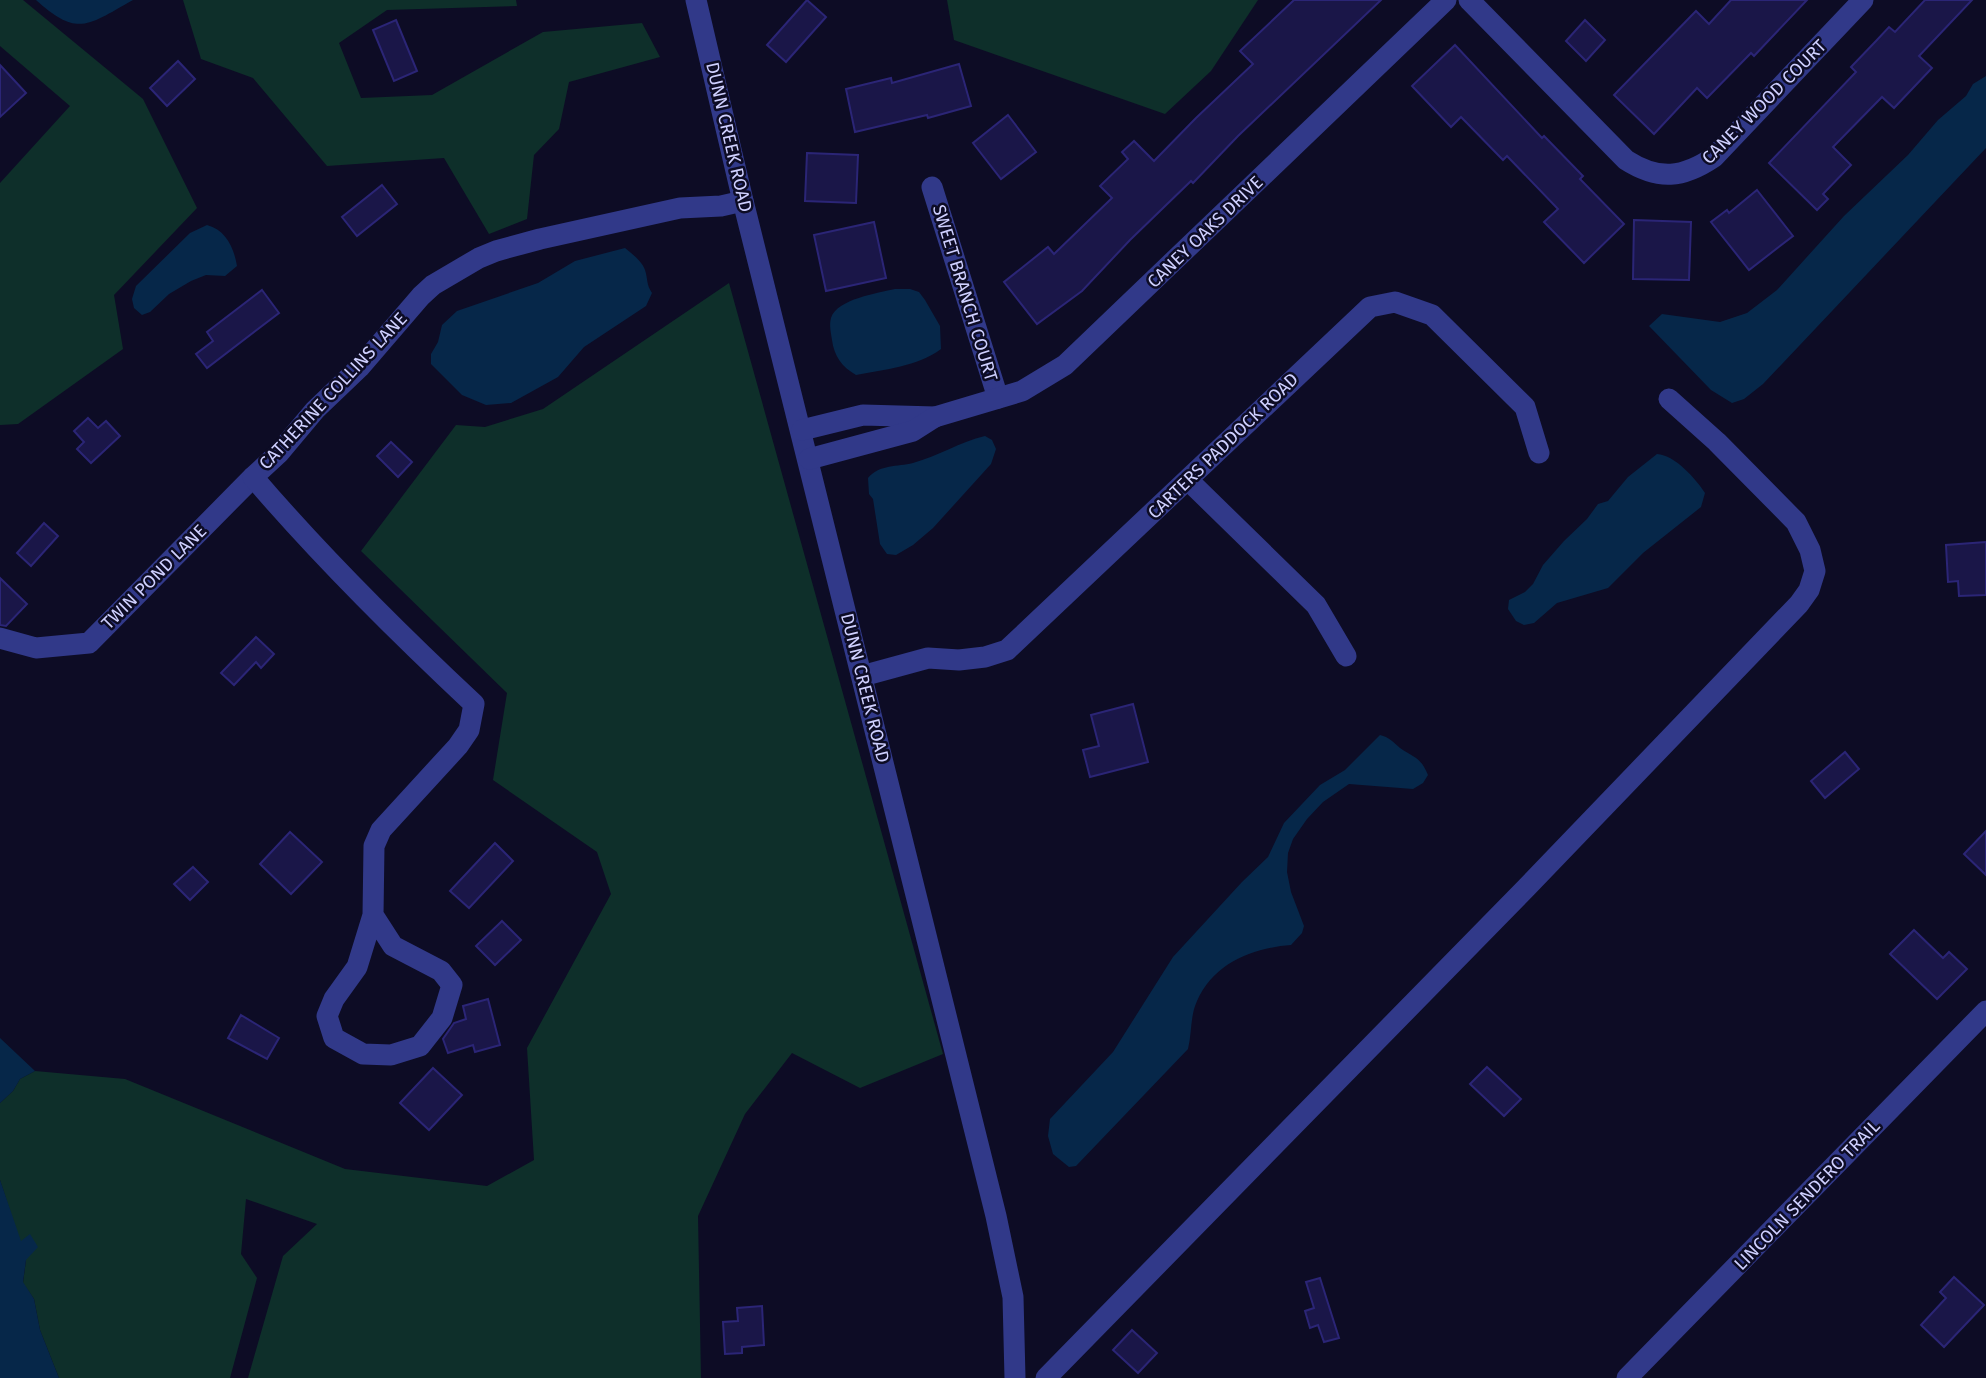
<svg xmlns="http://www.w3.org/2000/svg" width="1986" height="1378" font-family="'Fira Sans',sans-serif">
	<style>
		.green { fill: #0e2f2a }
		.water { fill: #062749 }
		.building { fill: #1a1648; stroke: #2b2576; stroke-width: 2 }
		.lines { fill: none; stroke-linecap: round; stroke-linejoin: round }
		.minor { stroke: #313989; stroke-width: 21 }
		.labels { text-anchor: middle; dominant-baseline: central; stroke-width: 5; stroke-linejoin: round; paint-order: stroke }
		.street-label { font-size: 18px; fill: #cfd0ff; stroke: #0d0c25 }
	</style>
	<rect width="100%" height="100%" fill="#0d0c25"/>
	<!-- green -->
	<g class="green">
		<polygon points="0,0 23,0 143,99 197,208 114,295 123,349 18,424 0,425 0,183 70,106 0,46"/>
		<polygon points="183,0 516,0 517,6 387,10 339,43 361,98 432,95 543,32 642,23 660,57 569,82 559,129 534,155 527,219 489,234 444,158 327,166 253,78 201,59"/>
		<polygon points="947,0 1258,0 1211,71 1165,114 954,40"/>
		<polygon points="729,283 943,1054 860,1088 792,1053 745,1114 698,1216 701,1378 248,1378 283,1256 317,1224 246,1199 241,1254 257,1278 230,1378 59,1378 40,1330 34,1299 23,1283 26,1260 0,1180 0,1103 13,1091 20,1079 35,1071 125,1079 345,1169 487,1186 534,1160 527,1048 611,894 597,852 493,780 507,693 361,551 456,425 485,427 543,409"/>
	</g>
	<!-- water -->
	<g class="water">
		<path d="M36,0H133C88,25 78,38 36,0Z"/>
		<polygon points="1986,76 1986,148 1763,384 1744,399 1732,403 1711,390 1649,326 1662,314 1720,322 1747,313 1777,290 1844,216 1908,155 1938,120 1966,96 1973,84"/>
		<path d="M207,225C226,230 234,248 237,266L225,276L206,275L191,281L169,294L150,312L142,315L134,308L132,299L136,286L190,233Z"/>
		<path d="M625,248C632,254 642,261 645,270C648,279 646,284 652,293L646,306L584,347L558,377L511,403L486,405L462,395L431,364V354L438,342L442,325L457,311L538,283L575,261Z"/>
		<path d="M895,289H910L919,292L925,300L940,326L941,349C917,367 885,369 856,375C842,367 834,356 832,340C831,333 829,325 831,318C837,299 878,293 895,289Z"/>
		<path d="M985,436L992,440L996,449L991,464L933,528L913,545L896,555L887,554L880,544L873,499L869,494L868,478C880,464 897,467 913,463C938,456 960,442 985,436Z"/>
		<path d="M1657,454C1675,455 1696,479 1705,493L1701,507L1643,553L1608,588L1557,603L1534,623L1524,625L1516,621L1508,609L1509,600L1525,592L1533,584L1543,565L1564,541L1587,519L1598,504L1608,501L1628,477Z"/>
		<path d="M1380,735C1389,737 1393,742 1400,748C1414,758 1420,756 1428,775L1423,783L1413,789L1349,784L1323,802L1307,819L1293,839L1288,853L1287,872L1291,892L1304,926L1302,933L1291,945C1252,948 1214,963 1197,1001C1190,1016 1192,1033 1188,1049L1076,1166L1069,1167L1053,1154L1048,1136L1050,1119L1113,1052L1173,957L1242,882L1268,857L1284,823L1320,785L1345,770Z"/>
		<polygon points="0,1038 35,1071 20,1079 13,1091 0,1103"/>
		<polygon points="0,1180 21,1241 30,1234 38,1247 26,1260 23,1282 34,1299 40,1330 59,1378 0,1378"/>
	</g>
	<!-- building -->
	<g class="building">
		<polygon points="807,0 826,17 786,62 767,45"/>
		<polygon points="1294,0 1381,0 1238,136 1193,183 1191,181 1130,240 1082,291 1037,324 1004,282 1048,247 1054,254 1112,198 1100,186 1128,159 1122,152 1134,141 1154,161 1196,118 1253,64 1240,51"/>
		<polygon points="1731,0 1807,0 1754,56 1751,53 1707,98 1697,88 1654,134 1614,95 1696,11 1709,24"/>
		<polygon points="1925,0 1972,0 1919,56 1932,68 1894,108 1882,97 1833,147 1851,165 1823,194 1828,199 1817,210 1769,163 1856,72 1851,67 1876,41 1889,27 1895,32"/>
		<polygon points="396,20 417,71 394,81 373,30"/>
		<polygon points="1585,20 1605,40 1586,61 1566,41"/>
		<polygon points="1455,45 1542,138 1544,136 1583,176 1580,179 1624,224 1584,263 1544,222 1558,209 1507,156 1503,160 1461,117 1451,127 1412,86"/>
		<polygon points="178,61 195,79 167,106 150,88"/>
		<polygon points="959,64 971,106 928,118 927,115 855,132 846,89 891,78 892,83"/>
		<polygon points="0,65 26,93 0,117"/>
		<polygon points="1008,115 1036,152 1001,179 973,143"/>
		<polygon points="807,153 858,155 856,203 805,201"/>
		<polygon points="382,185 397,204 357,236 342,217"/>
		<polygon points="1757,190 1793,236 1749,270 1711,222 1727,210 1729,213"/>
		<polygon points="1634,220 1691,222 1689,280 1633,279"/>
		<polygon points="874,222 886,278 826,291 814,235"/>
		<polygon points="262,290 279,313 207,368 196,354 213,341 207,332"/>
		<polygon points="88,418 98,428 106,421 120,436 91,463 77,449 84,442 74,431"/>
		<polygon points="391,442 412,462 398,477 377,456"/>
		<polygon points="44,523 58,536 31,566 17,553"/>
		<polygon points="1986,542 1986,595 1959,596 1958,581 1948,582 1946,545"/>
		<polygon points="0,578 27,604 6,626 0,625"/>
		<polygon points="256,637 274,654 261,668 256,662 234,685 221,673"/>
		<polygon points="1133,704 1148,762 1090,777 1083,750 1099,746 1091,715"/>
		<polygon points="1845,752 1859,769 1825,798 1811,781"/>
		<polygon points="1986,831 1986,875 1964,854"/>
		<polygon points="290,832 322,862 291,894 260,864"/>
		<polygon points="495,843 513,861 469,908 450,891"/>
		<polygon points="193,867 208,882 190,900 174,884"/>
		<polygon points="502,921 521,940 495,965 476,946"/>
		<polygon points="1914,930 1943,958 1949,952 1967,969 1937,999 1890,954"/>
		<polygon points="488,999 500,1045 475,1052 473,1045 448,1053 443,1039 454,1023 466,1019 463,1006"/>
		<polygon points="241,1015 279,1038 267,1059 228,1038"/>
		<polygon points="1487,1067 1521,1099 1504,1116 1470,1084"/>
		<polygon points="433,1068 462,1095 429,1130 400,1103"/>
		<polygon points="1954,1277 1984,1305 1944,1347 1921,1325 1946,1298 1940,1292"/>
		<polygon points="1320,1278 1339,1338 1324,1342 1318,1325 1310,1328 1305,1311 1314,1308 1306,1282"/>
		<polygon points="762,1306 764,1345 742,1347 742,1353 725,1354 723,1322 738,1321 737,1308"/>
		<polygon points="1132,1330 1157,1353 1138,1373 1113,1350"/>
	</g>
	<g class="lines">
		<!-- minor -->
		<g class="minor">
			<polyline points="696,0 743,201 996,1216 1013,1297 1015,1378"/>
			<path d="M1469,0L1626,160C1659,181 1683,178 1714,157L1863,0"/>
			<polyline points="932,187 998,398"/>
			<polyline points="802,430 863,415 935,417"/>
			<polyline points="809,459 913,431 935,417 1022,391 1065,365 1446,0"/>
			<polyline points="1188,480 1316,605 1346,656"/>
			<polyline points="0,638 36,648 89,643 253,477"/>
			<polyline points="862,676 928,658 959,660 985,657 1007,650 1370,307 1395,302 1432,315 1525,407 1539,453"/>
			<path d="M373,915L393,946L441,971L452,985L442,1018L420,1046L391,1055L363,1054L334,1038L327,1016L334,999L357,967L373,915L374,846L381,830L458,746L469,730L474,704C396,631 323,559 253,477L279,453L315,410L360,367L421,296L433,285L479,258L496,251L540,239L680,208L721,206L743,201"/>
			<polyline points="1046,1378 1527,887 1799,604 1809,590 1815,571 1810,550 1796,522 1717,442 1669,399"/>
			<polyline points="1627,1378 1986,1011"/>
		</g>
	</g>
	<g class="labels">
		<!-- street labels -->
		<g class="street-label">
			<text transform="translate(1764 102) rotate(-45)">CANEY WOOD COURT</text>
			<text transform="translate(729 137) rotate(77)">DUNN CREEK ROAD</text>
			<text transform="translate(1205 232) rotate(-44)">CANEY OAKS DRIVE</text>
			<text transform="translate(965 293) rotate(73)">SWEET BRANCH COURT</text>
			<text transform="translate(333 391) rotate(-47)">CATHERINE COLLINS LANE</text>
			<text transform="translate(1223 446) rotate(-44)">CARTERS PADDOCK ROAD</text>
			<text transform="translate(154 577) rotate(-45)">TWIN POND LANE</text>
			<text transform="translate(865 688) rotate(76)">DUNN CREEK ROAD</text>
			<text transform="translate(1807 1195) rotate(-46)">LINCOLN SENDERO TRAIL</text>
		</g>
	</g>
</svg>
